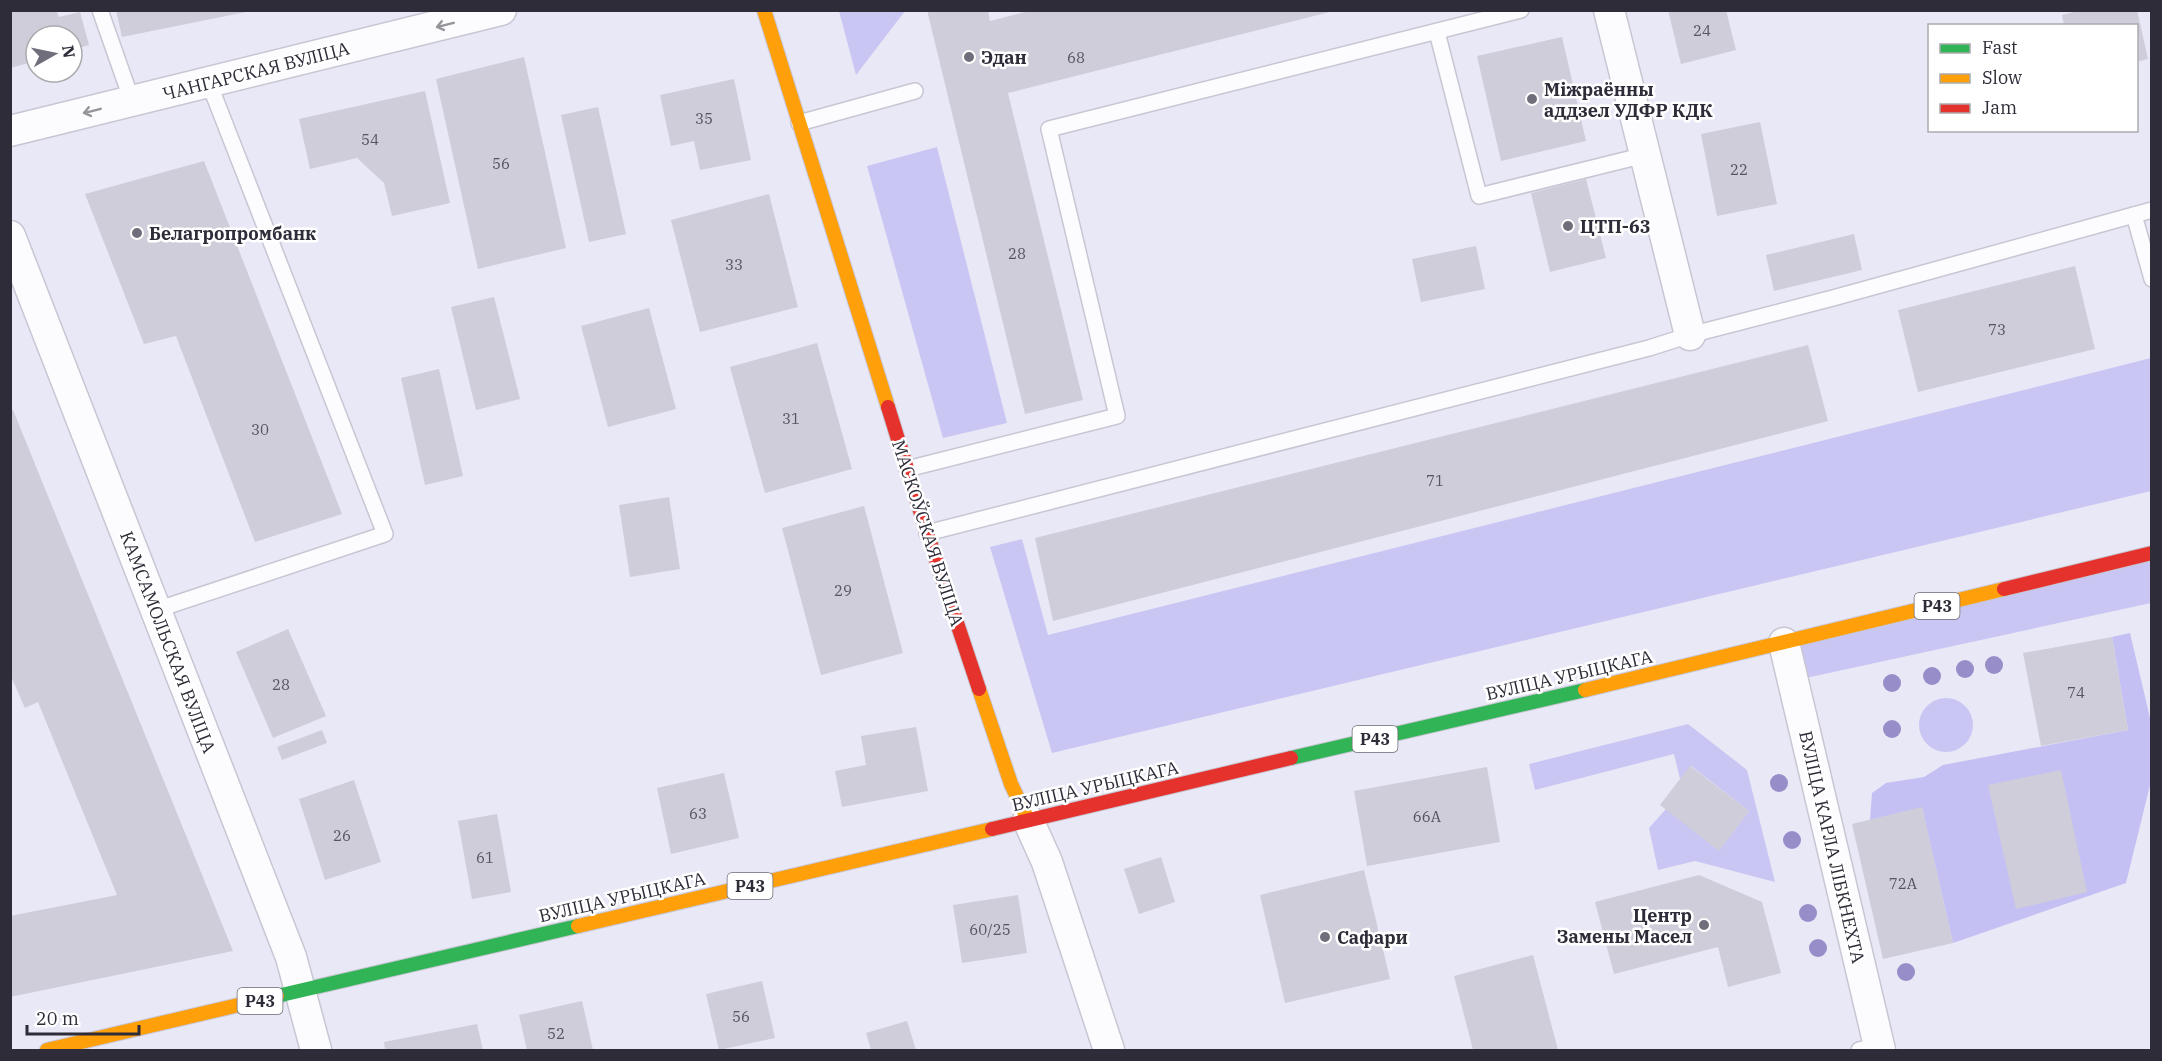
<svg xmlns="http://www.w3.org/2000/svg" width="2162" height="1061" font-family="'IBM Plex Serif',serif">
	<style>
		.green { fill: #cac6f4 }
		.forest { fill: #c5c0f4 }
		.building { fill: #cecdd9 }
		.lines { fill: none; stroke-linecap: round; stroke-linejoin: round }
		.lane-casing { stroke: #c8c6d3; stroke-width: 18 }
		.street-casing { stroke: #c8c6d3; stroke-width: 33 }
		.fast-casing { stroke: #c8c6d3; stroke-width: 16 }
		.slow-casing { stroke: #c8c6d3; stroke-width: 16 }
		.jam-casing { stroke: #c8c6d3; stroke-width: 16 }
		.lane { stroke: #fcfcfe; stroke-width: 15 }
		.street { stroke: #fcfcfe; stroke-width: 30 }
		.fast { stroke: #30b455; stroke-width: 14 }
		.slow { stroke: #ff9f0a; stroke-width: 14 }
		.jam { stroke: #e5322d; stroke-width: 14 }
		.tree { fill: #978dc8 }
		.oneway { stroke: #94949b }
		.poi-dot { fill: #6f6e7a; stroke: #fff; stroke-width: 2 }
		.labels { text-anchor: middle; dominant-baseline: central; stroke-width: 5; stroke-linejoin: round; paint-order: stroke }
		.number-label { font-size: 15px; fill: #555460 }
		.shield { fill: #fff; stroke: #6c6b74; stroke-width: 1.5 }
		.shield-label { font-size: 16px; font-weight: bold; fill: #2d2c38 }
		.poi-label { font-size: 18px; font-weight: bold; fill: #2d2c38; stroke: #fff; text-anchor: start }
		.street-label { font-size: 18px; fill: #2d2c38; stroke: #fff }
	</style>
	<rect width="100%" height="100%" fill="#e9e8f6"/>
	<!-- green -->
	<g class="green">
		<polygon points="839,11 905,11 856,75"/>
		<polygon points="937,147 1007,423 943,438 867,166"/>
		<polygon points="2151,358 2151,491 1052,753 990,547 1022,539 1048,635"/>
		<polygon points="2151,553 2151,603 1792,681 1784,643"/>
		<circle cx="1946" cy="725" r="27"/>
		<polygon points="1688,724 1747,770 1775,882 1695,861 1658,870 1649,828 1666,809 1719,850 1749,811 1691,766 1680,779 1674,754 1535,790 1529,764"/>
	</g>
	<!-- forest -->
	<polygon class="forest" points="2130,633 2151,722 2152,777 2126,883 1953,943 1922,808 1870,820 1872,793 1886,783 1924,777 1943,765 2128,730 2112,637"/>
	<!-- building -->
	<g class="building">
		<polygon points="10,10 56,10 59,17 80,12 89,45 72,50 72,36 36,36 36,61 10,68"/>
		<polygon points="116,10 246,10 246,12 122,37"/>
		<polygon points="927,10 988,10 990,21 1033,10 1338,10 1008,93 1083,400 1025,414"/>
		<polygon points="1668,10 1726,10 1736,50 1681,64"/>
		<polygon points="2081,10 2137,10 2148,59 2136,62 2136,26 2064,26 2062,15"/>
		<polygon points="1562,37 1586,141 1501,161 1477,56"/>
		<polygon points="524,57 566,248 478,269 436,79"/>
		<polygon points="734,79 751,160 700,170 694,141 671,146 660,95"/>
		<polygon points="425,91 450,203 392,216 384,183 357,158 310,169 299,119"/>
		<polygon points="598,107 626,234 589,242 561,115"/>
		<polygon points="1760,122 1777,204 1717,216 1701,134"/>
		<polygon points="204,161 342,514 255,542 176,336 144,344 85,194"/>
		<polygon points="1586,179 1606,258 1550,272 1531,193"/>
		<polygon points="769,194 798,307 700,332 671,220"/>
		<polygon points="1854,234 1862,270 1774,291 1766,255"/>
		<polygon points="1476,246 1485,289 1421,302 1412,259"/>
		<polygon points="2075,266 2095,349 1918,392 1898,310"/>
		<polygon points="494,297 520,399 476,410 451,307"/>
		<polygon points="649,308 676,409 608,427 581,326"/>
		<polygon points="817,343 852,469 765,493 730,367"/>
		<polygon points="1808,345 1828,421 1053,621 1035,538"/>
		<polygon points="439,369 463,476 425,485 401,378"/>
		<polygon points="13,410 233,951 10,997 10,916 117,895 38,702 25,708 10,674 10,411"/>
		<polygon points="669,497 680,569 630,577 619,505"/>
		<polygon points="864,506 903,653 821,675 782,528"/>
		<polygon points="288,629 326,716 273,738 236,652"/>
		<polygon points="2112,637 2128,730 2041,746 2023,653"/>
		<polygon points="916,727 928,791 842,807 835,771 866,765 861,736"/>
		<polygon points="322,730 327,743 282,760 277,747"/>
		<polygon points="1690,766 1749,811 1719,851 1660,805"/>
		<polygon points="1487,767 1500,842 1367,866 1354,791"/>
		<polygon points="2061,770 2087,892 2016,909 1988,785"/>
		<polygon points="724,773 739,838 671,854 657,788"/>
		<polygon points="354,780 381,862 325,880 299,799"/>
		<polygon points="1922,807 1953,943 1883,959 1852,824"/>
		<polygon points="497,814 511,892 472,899 458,821"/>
		<polygon points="1161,857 1175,902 1139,914 1124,869"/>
		<polygon points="1364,870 1390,979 1285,1003 1260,895"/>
		<polygon points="1699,875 1762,902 1781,973 1728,987 1718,947 1614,974 1595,902"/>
		<polygon points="1018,895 1027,953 962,963 953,905"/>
		<polygon points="1533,955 1558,1050 1473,1050 1454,976"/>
		<polygon points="762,981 775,1038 719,1050 706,994"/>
		<polygon points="582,1001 593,1050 527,1050 519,1015"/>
		<polygon points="907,1021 916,1050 871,1050 866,1033"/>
		<polygon points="477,1024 483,1050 385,1050 384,1042"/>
	</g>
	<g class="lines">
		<!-- lane casing -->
		<g class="lane-casing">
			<g id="lane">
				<polyline points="100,10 132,101"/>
				<polyline points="1437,32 1479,196 1645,155"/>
				<polyline points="799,123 915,91"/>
				<polyline points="2134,215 2152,279"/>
				<polyline points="907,469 1117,416 1049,129 1521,10"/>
				<polyline points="927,533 1649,348 1690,335 1833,298 2152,210"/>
				<polyline points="156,610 385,534 209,83"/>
				<polyline points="1859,1050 1879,1045"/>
			</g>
		</g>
		<!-- street casing -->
		<g class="street-casing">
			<g id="street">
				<polyline points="1609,10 1690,335"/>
				<polyline points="10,131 501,10"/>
				<polyline points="10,236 291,957 316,1050"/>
				<polyline points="1784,643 1880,1050"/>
				<polyline points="1028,820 1047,862 1109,1050"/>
			</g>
		</g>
		<!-- fast casing -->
		<g class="fast-casing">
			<g id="fast">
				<polyline points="1291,758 1585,690"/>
				<polyline points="277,996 578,926"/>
			</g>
		</g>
		<!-- slow casing -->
		<g class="slow-casing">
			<g id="slow">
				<polyline points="764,10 888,407"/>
				<polyline points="979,689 1011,784 1028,820"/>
				<polyline points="1585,690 2004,589"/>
				<polyline points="578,926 992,829"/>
				<polyline points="47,1050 277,996"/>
			</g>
		</g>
		<!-- jam casing -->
		<g class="jam-casing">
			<g id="jam">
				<polyline points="888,407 927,533 979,689"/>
				<polyline points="2004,589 2152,553"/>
				<polyline points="992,829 1291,758"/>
			</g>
		</g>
		<!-- lane -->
		<use href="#lane" class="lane"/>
		<!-- street -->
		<use href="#street" class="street"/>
		<!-- fast -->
		<use href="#fast" class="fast"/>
		<!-- slow -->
		<use href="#slow" class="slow"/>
		<!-- jam -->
		<use href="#jam" class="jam"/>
	</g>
	<!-- trees -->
	<g class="tree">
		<circle cx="1994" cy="665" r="9"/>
		<circle cx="1965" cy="669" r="9"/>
		<circle cx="1932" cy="676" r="9"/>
		<circle cx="1892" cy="683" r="9"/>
		<circle cx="1892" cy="729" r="9"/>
		<circle cx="1779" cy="783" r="9"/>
		<circle cx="1792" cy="840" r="9"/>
		<circle cx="1808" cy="913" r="9"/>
		<circle cx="1818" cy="948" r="9"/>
		<circle cx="1906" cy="972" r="9"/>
	</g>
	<!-- one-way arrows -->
	<defs><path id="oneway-shaft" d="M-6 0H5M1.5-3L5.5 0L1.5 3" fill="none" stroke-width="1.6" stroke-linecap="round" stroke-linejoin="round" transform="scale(1.5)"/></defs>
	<g class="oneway">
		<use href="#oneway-shaft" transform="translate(445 25) rotate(166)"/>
		<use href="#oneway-shaft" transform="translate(92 111) rotate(166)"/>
	</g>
	<!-- markers -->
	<g class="poi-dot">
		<circle cx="969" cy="57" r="6"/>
		<circle cx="1532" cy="99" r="6"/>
		<circle cx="1568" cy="226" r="6"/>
		<circle cx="137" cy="233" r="6"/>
		<circle cx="1704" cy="925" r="6"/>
		<circle cx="1325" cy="937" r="6"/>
	</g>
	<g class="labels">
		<!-- number labels -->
		<g class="number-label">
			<text x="1702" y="30">24</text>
			<text x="1076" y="57">68</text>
			<text x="704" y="118">35</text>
			<text x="370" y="139">54</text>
			<text x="501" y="163">56</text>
			<text x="1739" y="169">22</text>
			<text x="1017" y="253">28</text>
			<text x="734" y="264">33</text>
			<text x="1997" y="329">73</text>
			<text x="791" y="418">31</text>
			<text x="260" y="429">30</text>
			<text x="1435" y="480">71</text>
			<text x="843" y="590">29</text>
			<text x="281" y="684">28</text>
			<text x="2076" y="692">74</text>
			<text x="698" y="813">63</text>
			<text x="1427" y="816">66А</text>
			<text x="342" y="835">26</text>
			<text x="485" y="857">61</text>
			<text x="1903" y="883">72А</text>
			<text x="990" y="929">60/25</text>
			<text x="741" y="1016">56</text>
			<text x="556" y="1033">52</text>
		</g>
		<!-- shield labels -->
		<g class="shield">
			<rect x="1914.5" y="593" width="45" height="26" rx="4.5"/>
			<rect x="1352.5" y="726" width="45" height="26" rx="4.5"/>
			<rect x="727.5" y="873" width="45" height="26" rx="4.5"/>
			<rect x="237.5" y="988" width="45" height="26" rx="4.5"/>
		</g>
		<g class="shield-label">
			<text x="1937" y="606">Р43</text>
			<text x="1375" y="739">Р43</text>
			<text x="750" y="886">Р43</text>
			<text x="260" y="1001">Р43</text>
		</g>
		<!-- poi labels -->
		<g class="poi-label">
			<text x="981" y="57">Эдан</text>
			<text x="1544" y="89">Міжраённы<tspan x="1544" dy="21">аддзел УДФР КДК</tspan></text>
			<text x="1580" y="226">ЦТП-63</text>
			<text x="149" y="233">Белагропромбанк</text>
			<text x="1692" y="915" text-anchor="end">Центр<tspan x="1692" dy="21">Замены Масел</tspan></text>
			<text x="1337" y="937">Сафари</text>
		</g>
		<!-- street labels -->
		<g class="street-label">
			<text transform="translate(256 71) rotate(-14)">ЧАНГАРСКАЯ ВУЛІЦА</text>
			<text transform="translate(928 533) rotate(72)">МАСКОЎСКАЯ ВУЛІЦА</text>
			<text transform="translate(168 642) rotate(69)">КАМСАМОЛЬСКАЯ ВУЛІЦА</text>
			<text transform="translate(1569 675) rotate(-13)">ВУЛІЦА УРЫЦКАГА</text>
			<text transform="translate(1095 786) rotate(-13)">ВУЛІЦА УРЫЦКАГА</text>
			<text transform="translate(1832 847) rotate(77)">ВУЛІЦА КАРЛА ЛІБКНЕХТА</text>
			<text transform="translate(622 897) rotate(-13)">ВУЛІЦА УРЫЦКАГА</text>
		</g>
	</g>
	<!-- border -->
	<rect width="2162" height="1061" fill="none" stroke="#2d2c38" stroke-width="24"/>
	<!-- legend -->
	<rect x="1928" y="24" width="210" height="108" fill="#ffffff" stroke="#ababaf" stroke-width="1.5"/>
	<rect x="1940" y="44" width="30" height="9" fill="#30b455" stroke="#ababaf" stroke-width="1.5"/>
	<text x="1982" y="54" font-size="18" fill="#2d2c38">Fast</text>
	<rect x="1940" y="74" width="30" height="9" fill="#ff9f0a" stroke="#ababaf" stroke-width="1.5"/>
	<text x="1982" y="84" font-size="18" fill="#2d2c38">Slow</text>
	<rect x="1940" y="104" width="30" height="9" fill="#e5322d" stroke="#ababaf" stroke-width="1.5"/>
	<text x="1982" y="114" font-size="18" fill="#2d2c38">Jam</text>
	<!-- north arrow -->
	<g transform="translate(54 54) rotate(81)"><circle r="28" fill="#ffffff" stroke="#ababaf" stroke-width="1.5"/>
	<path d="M0-4.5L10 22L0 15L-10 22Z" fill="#6f6e7a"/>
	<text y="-9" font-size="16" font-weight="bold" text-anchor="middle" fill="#2d2c38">N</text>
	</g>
	<!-- scale -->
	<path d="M27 1025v9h112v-9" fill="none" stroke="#2d2c38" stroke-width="3"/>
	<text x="36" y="1025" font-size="18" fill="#2d2c38" stroke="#ffffff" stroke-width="4.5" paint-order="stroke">20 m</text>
</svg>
